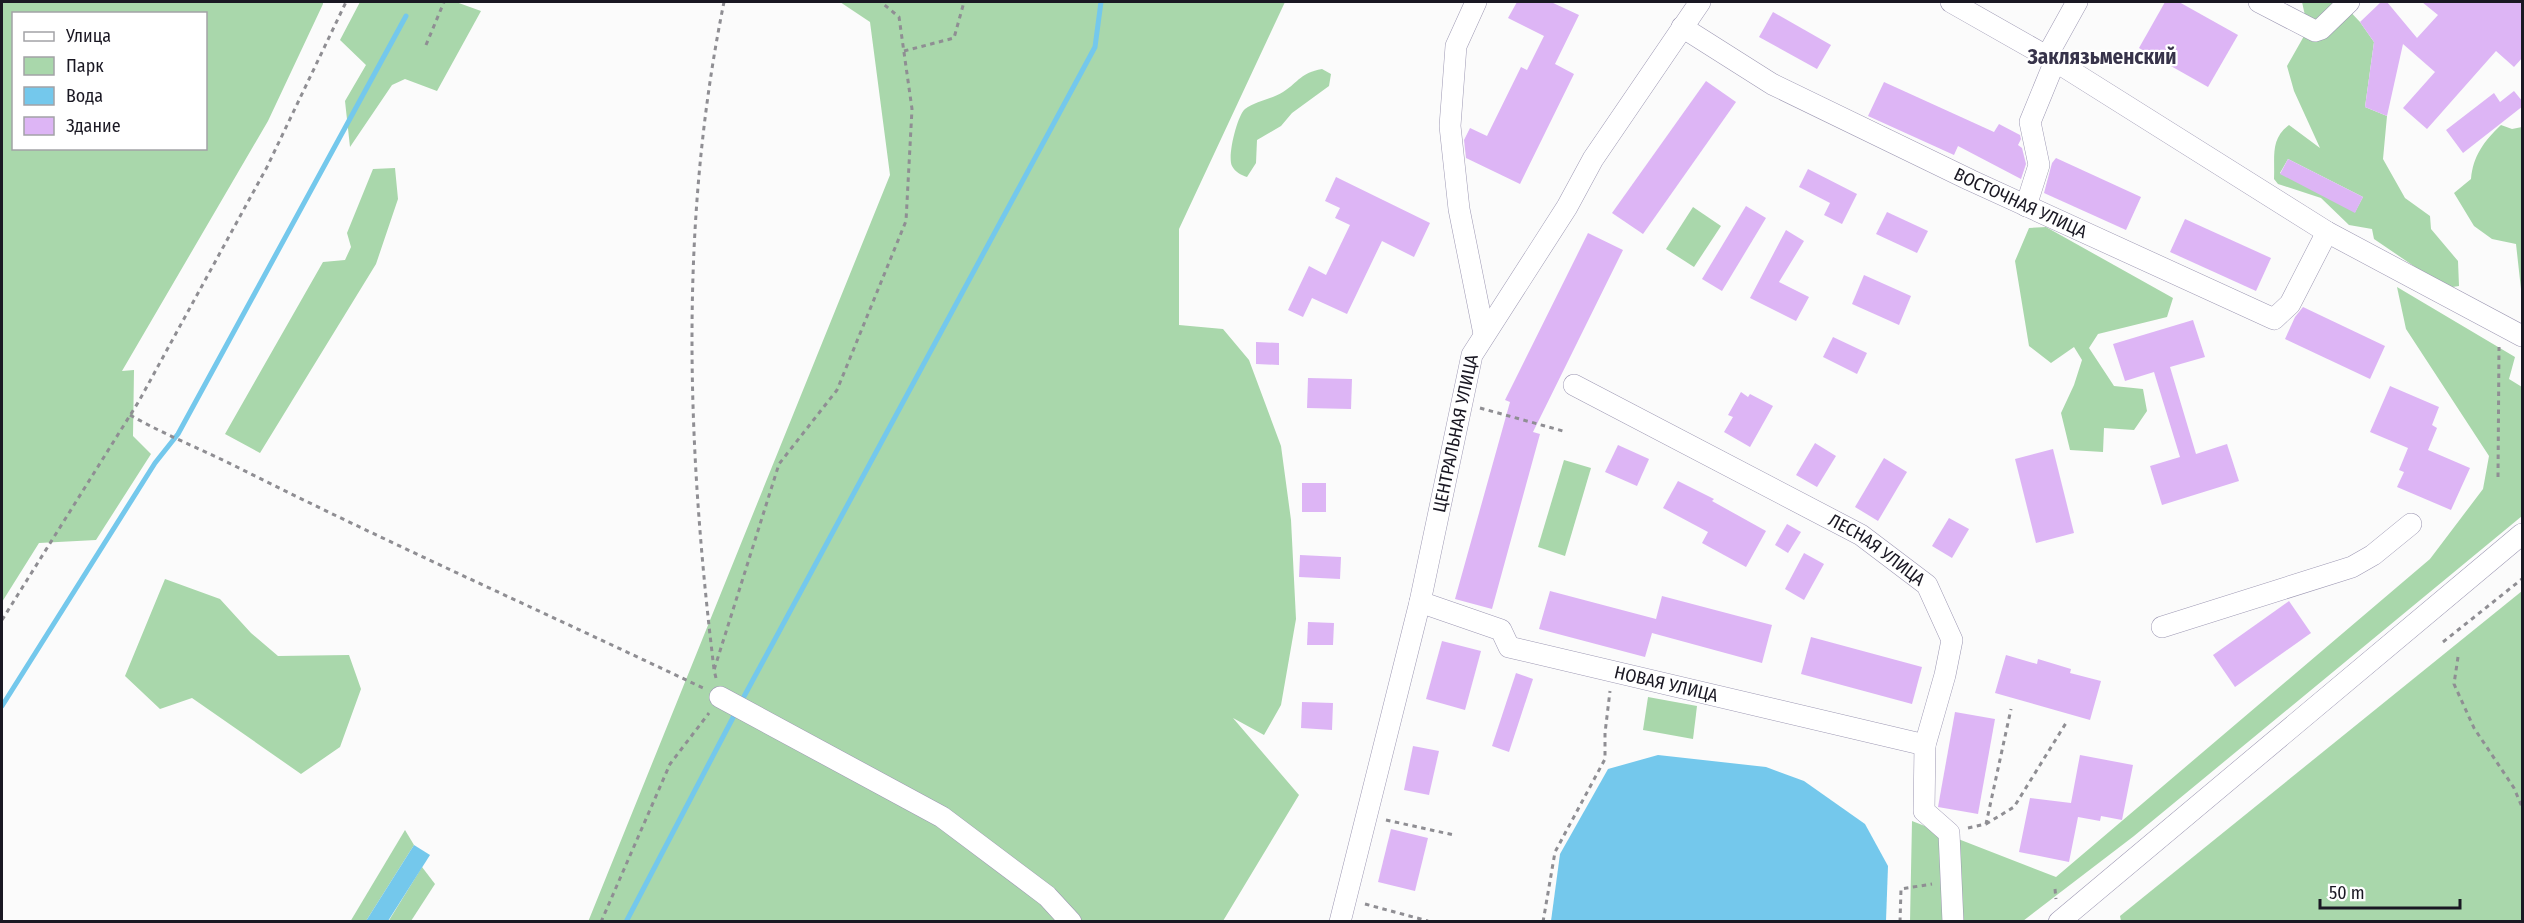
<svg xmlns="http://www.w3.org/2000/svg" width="2524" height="923" font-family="'Fira Sans Condensed',sans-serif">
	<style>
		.green { fill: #a9d7ab; fill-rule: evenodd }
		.water { fill: #74c8ec }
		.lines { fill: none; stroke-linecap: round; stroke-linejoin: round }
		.stream { stroke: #74c8ec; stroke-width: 5 }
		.building { fill: #ddb5f5 }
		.minor-casing { stroke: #9d98b3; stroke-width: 22 }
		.path { stroke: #8f8e93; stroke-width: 3; stroke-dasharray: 4.5 4.5; stroke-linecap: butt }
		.minor { stroke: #fff; stroke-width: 21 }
		.labels { text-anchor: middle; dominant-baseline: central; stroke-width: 4.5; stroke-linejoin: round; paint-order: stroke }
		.street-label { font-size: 18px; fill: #1a1823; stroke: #fff }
		.quarter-label { font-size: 21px; font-weight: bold; fill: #37334a; stroke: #fff }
	</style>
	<rect width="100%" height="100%" fill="#fbfbfb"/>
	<!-- green -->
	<g class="green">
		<path d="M2,2H323V4L268,121L122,371L134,370L133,436L151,454L96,540L39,543L2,602ZM14,14H206V148H14Z"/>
		<polygon points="360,2 456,2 481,11 437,91 405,79 392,85 350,147 345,101 366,65 340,40"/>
		<polygon points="840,2 1285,2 1179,229 1179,325 1223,329 1249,360 1281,446 1291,520 1296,619 1281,705 1264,735 1233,718 1299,795 1223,921 588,922 890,175 870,22"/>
		<path d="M2302,2H2345L2344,5L2360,22L2374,42L2365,107L2387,116L2383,159L2405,198L2430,216L2431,229L2458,261L2459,286L2446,288L2374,239L2372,229L2349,225L2321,198L2278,184L2274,179C2275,157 2270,139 2289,125L2320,148L2294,91L2287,66L2308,29ZM2288,159L2363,197L2355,212L2280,173Z"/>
		<path d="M1322,69L1331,74L1329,86L1292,113L1281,126L1257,140L1256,163L1247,177C1241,175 1235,172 1232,166C1227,157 1237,116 1245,109C1256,101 1272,99 1283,92C1300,81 1300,73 1322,69Z"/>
		<path d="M2501,125L2512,129L2522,127V298L2516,244L2492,239L2474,226L2454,193L2471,179C2473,156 2484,141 2501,125Z"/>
		<polygon points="395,168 398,199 376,264 260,453 225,434 323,262 345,260 351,247 347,233 373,169"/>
		<polygon points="1693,207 1721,226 1694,267 1666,249"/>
		<polygon points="2046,227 2173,298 2167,317 2098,334 2089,348 2114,386 2143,389 2147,411 2134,430 2104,428 2103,452 2070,450 2061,413 2074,385 2082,360 2074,347 2051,363 2029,346 2015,261 2029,228"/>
		<polygon points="2397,287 2515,357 2509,379 2522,387 2522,516 2134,836 2023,921 1910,922 1912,821 2056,877 2430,559 2483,489 2489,456 2406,329"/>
		<polygon points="1564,460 1591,468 1565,556 1538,547"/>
		<polygon points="165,579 220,599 251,633 278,656 349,655 361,689 340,747 301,774 192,698 160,709 125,676"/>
		<polygon points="2522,591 2522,921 2121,921 2120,916"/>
		<polygon points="1648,697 1697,706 1693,739 1643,730"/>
		<polygon points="405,830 414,845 366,921 350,922"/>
		<polygon points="422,867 435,884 411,921 388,922"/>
	</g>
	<!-- water -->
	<g class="water">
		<polygon points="1658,755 1766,767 1804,781 1865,824 1888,866 1886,921 1551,921 1560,854 1608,769"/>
		<polygon points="414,845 430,855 388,921 366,921"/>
	</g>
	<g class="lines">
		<!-- stream -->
		<g class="stream">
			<polyline points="741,702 1095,47 1101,2"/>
			<polyline points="2,706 155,463 178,434 406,16"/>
			<polyline points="626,922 737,710"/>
		</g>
	</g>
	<!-- building -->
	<g class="building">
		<polygon points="1517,2 1551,2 1579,15 1555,64 1574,74 1520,184 1466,158 1464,140 1470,128 1487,136 1521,67 1527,70 1544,36 1508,18"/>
		<polygon points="2165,2 2179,2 2238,35 2208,87 2139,48"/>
		<polygon points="2381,2 2387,2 2417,38 2438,15 2422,2 2523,2 2523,57 2514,67 2496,51 2427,129 2403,108 2435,72 2403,44 2387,116 2365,107 2374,42 2360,22"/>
		<polygon points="1773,12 1831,45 1817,69 1759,37"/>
		<polygon points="1706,81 1736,102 1643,234 1612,213"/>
		<polygon points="1884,82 1994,132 1999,124 2020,135 2021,139 2018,145 2022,148 2026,164 2021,179 1958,146 1954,155 1868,116"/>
		<polygon points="2514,91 2523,102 2523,106 2463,153 2446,130 2494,93 2500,102"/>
		<polygon points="2056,158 2141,197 2126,230 2044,193 2052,163"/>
		<polygon points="2288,159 2363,197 2355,213 2280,174"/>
		<polygon points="1808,169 1857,194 1842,224 1824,215 1830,203 1799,187"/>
		<polygon points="1336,177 1430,223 1414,257 1382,241 1347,314 1312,298 1303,317 1288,310 1309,266 1326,275 1350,225 1335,218 1340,208 1325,201"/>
		<polygon points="1746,206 1766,218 1722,291 1702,279"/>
		<polygon points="1887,212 1928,231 1917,253 1876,234"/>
		<polygon points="2185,219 2271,258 2256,291 2170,252"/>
		<polygon points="1786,230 1804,241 1779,282 1809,297 1796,321 1750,298"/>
		<polygon points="1588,233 1623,250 1533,432 1540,434 1492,609 1455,599 1510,402 1505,400"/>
		<polygon points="1864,275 1911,296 1899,325 1852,304"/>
		<polygon points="2303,307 2385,346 2370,379 2285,339 2295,317"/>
		<polygon points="2193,320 2205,357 2170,367 2196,454 2227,444 2239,481 2162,505 2150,466 2180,457 2154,372 2125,381 2113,344"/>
		<polygon points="1833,337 1867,353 1857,374 1823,357"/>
		<polygon points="1256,342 1279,343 1279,365 1256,364"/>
		<polygon points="1308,378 1352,379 1351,409 1307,408"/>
		<polygon points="2390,386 2439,407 2432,425 2437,428 2428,450 2470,468 2451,510 2397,487 2404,472 2399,470 2408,448 2370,432"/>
		<polygon points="1741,392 1748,397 1750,394 1773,406 1750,447 1724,432 1733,417 1728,415"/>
		<polygon points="1815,443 1836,456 1817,487 1796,475"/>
		<polygon points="1618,445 1649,459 1637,486 1605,472"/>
		<polygon points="2053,449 2074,533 2036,543 2015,459"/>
		<polygon points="1884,458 1907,472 1878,521 1855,507"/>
		<polygon points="1678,481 1714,499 1712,501 1766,531 1746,567 1702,543 1708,532 1663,508"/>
		<rect x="1302" y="483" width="24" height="29"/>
		<polygon points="1949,518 1969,529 1952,558 1932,546"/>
		<polygon points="1787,524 1801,532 1788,553 1775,545"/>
		<polygon points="1804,553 1824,564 1804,600 1785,589"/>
		<polygon points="1300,555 1341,557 1340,579 1299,577"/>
		<polygon points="1550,591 1656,619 1662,596 1772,625 1762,663 1652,633 1645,657 1539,629"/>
		<polygon points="2289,601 2311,633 2235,687 2213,655"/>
		<polygon points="1308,622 1334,623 1333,645 1307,645"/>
		<polygon points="1811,637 1922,667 1912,704 1801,674"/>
		<polygon points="1442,641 1481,651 1465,710 1426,699"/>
		<polygon points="2006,655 2037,664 2038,659 2071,669 2070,673 2101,681 2090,720 1995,693"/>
		<polygon points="1516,673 1533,679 1509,752 1492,746"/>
		<polygon points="1302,702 1333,703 1332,730 1301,728"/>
		<polygon points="1955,712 1995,719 1978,814 1938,807"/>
		<polygon points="1413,746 1439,751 1429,795 1404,790"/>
		<polygon points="2080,755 2133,765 2122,820 2101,816 2100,821 2078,817 2069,862 2019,852 2030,798 2071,803"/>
		<polygon points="1391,829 1428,838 1415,891 1378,882"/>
	</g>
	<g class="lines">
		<!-- minor casing -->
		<g class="minor-casing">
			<g id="minor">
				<polyline points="1476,2 1456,46 1450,126 1459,209 1484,334"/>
				<polyline points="1951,2 2055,61 2327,232 2522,336"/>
				<polyline points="2259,2 2315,31 2321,29 2349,2"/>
				<path id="s1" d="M1682,27L1772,84L1970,180L2274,319L2290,304L2327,232"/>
				<polyline points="2047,56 2077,2"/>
				<polyline points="2026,206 2039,165 2030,122 2055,61"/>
				<path id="s2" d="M1574,385L1861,535L1927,585L1952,640L1945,675L1925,745L1924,811L1949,833L1953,922"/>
				<path id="s3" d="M1420,602L1501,630L1509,647L1925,745"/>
				<polyline points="2162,627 2352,567 2373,555 2411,524"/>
				<polyline points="720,697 942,817 1047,896 1071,922"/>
				<path id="s4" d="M1340,922L1420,602L1472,355L1567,207L1593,159L1700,2"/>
				<polyline points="2059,922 2522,534"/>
			</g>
		</g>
		<!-- path -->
		<g class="path">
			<polyline points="426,45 444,2"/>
			<polyline points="904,51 954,38 964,2"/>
			<polyline points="1480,408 1563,431"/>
			<path d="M130,415C165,435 201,449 237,467C390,544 548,614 703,688"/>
			<polyline points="2498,477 2499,347"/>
			<polyline points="2,620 139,401 267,167 346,2"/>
			<polyline points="2443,642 2522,579"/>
			<polyline points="2458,657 2454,684 2474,728 2514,788 2522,807"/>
			<path d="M714,669C687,446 679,223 724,2"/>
			<polyline points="716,678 714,670 779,464 837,390 906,221 912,109 899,17 881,2"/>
			<polyline points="1386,820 1454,835"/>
			<polyline points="1986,824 2014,807 2066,723"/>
			<polyline points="1968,828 1986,824 2011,709"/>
			<polyline points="2055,889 2056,899"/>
			<polyline points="1365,904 1428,921"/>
			<polyline points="601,922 670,764 709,713"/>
			<polyline points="1543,922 1555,852 1605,759 1605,733 1610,691"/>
			<polyline points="1900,922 1901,889 1932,884"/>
		</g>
		<!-- minor -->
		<use href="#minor" class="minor"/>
	</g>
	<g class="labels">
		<!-- street labels -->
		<g class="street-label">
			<text stroke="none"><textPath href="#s1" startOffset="382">ВОСТОЧНАЯ УЛИЦА</textPath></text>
			<text stroke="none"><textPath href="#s4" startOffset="502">ЦЕНТРАЛЬНАЯ УЛИЦА</textPath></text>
			<text stroke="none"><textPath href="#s2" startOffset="345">ЛЕСНАЯ УЛИЦА</textPath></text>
			<text stroke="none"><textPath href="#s3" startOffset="266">НОВАЯ УЛИЦА</textPath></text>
		</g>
		<!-- quarter labels -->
		<g class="quarter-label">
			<text x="2102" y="57">Заклязьменский</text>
		</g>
	</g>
	<!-- border -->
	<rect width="2524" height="923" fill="none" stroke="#1a1823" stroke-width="6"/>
	<!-- legend -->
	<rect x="12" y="12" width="195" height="138" fill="#ffffff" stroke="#a3a3a7" stroke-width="1.5"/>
	<rect x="24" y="32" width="30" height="9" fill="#ffffff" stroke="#a3a3a7" stroke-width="1.5"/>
	<text x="66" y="42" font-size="18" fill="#1a1823">Улица</text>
	<rect x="24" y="57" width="30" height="18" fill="#a9d7ab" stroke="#a3a3a7" stroke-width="1.5"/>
	<text x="66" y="72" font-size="18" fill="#1a1823">Парк</text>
	<rect x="24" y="87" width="30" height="18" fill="#74c8ec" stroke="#a3a3a7" stroke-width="1.5"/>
	<text x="66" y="102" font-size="18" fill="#1a1823">Вода</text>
	<rect x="24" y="117" width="30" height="18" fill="#ddb5f5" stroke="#a3a3a7" stroke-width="1.5"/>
	<text x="66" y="132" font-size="18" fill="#1a1823">Здание</text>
	<!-- scale -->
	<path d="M2320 899v9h140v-9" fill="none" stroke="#1a1823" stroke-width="3"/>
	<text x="2329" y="899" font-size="18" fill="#1a1823" stroke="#ffffff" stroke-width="4.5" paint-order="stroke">50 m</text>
</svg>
